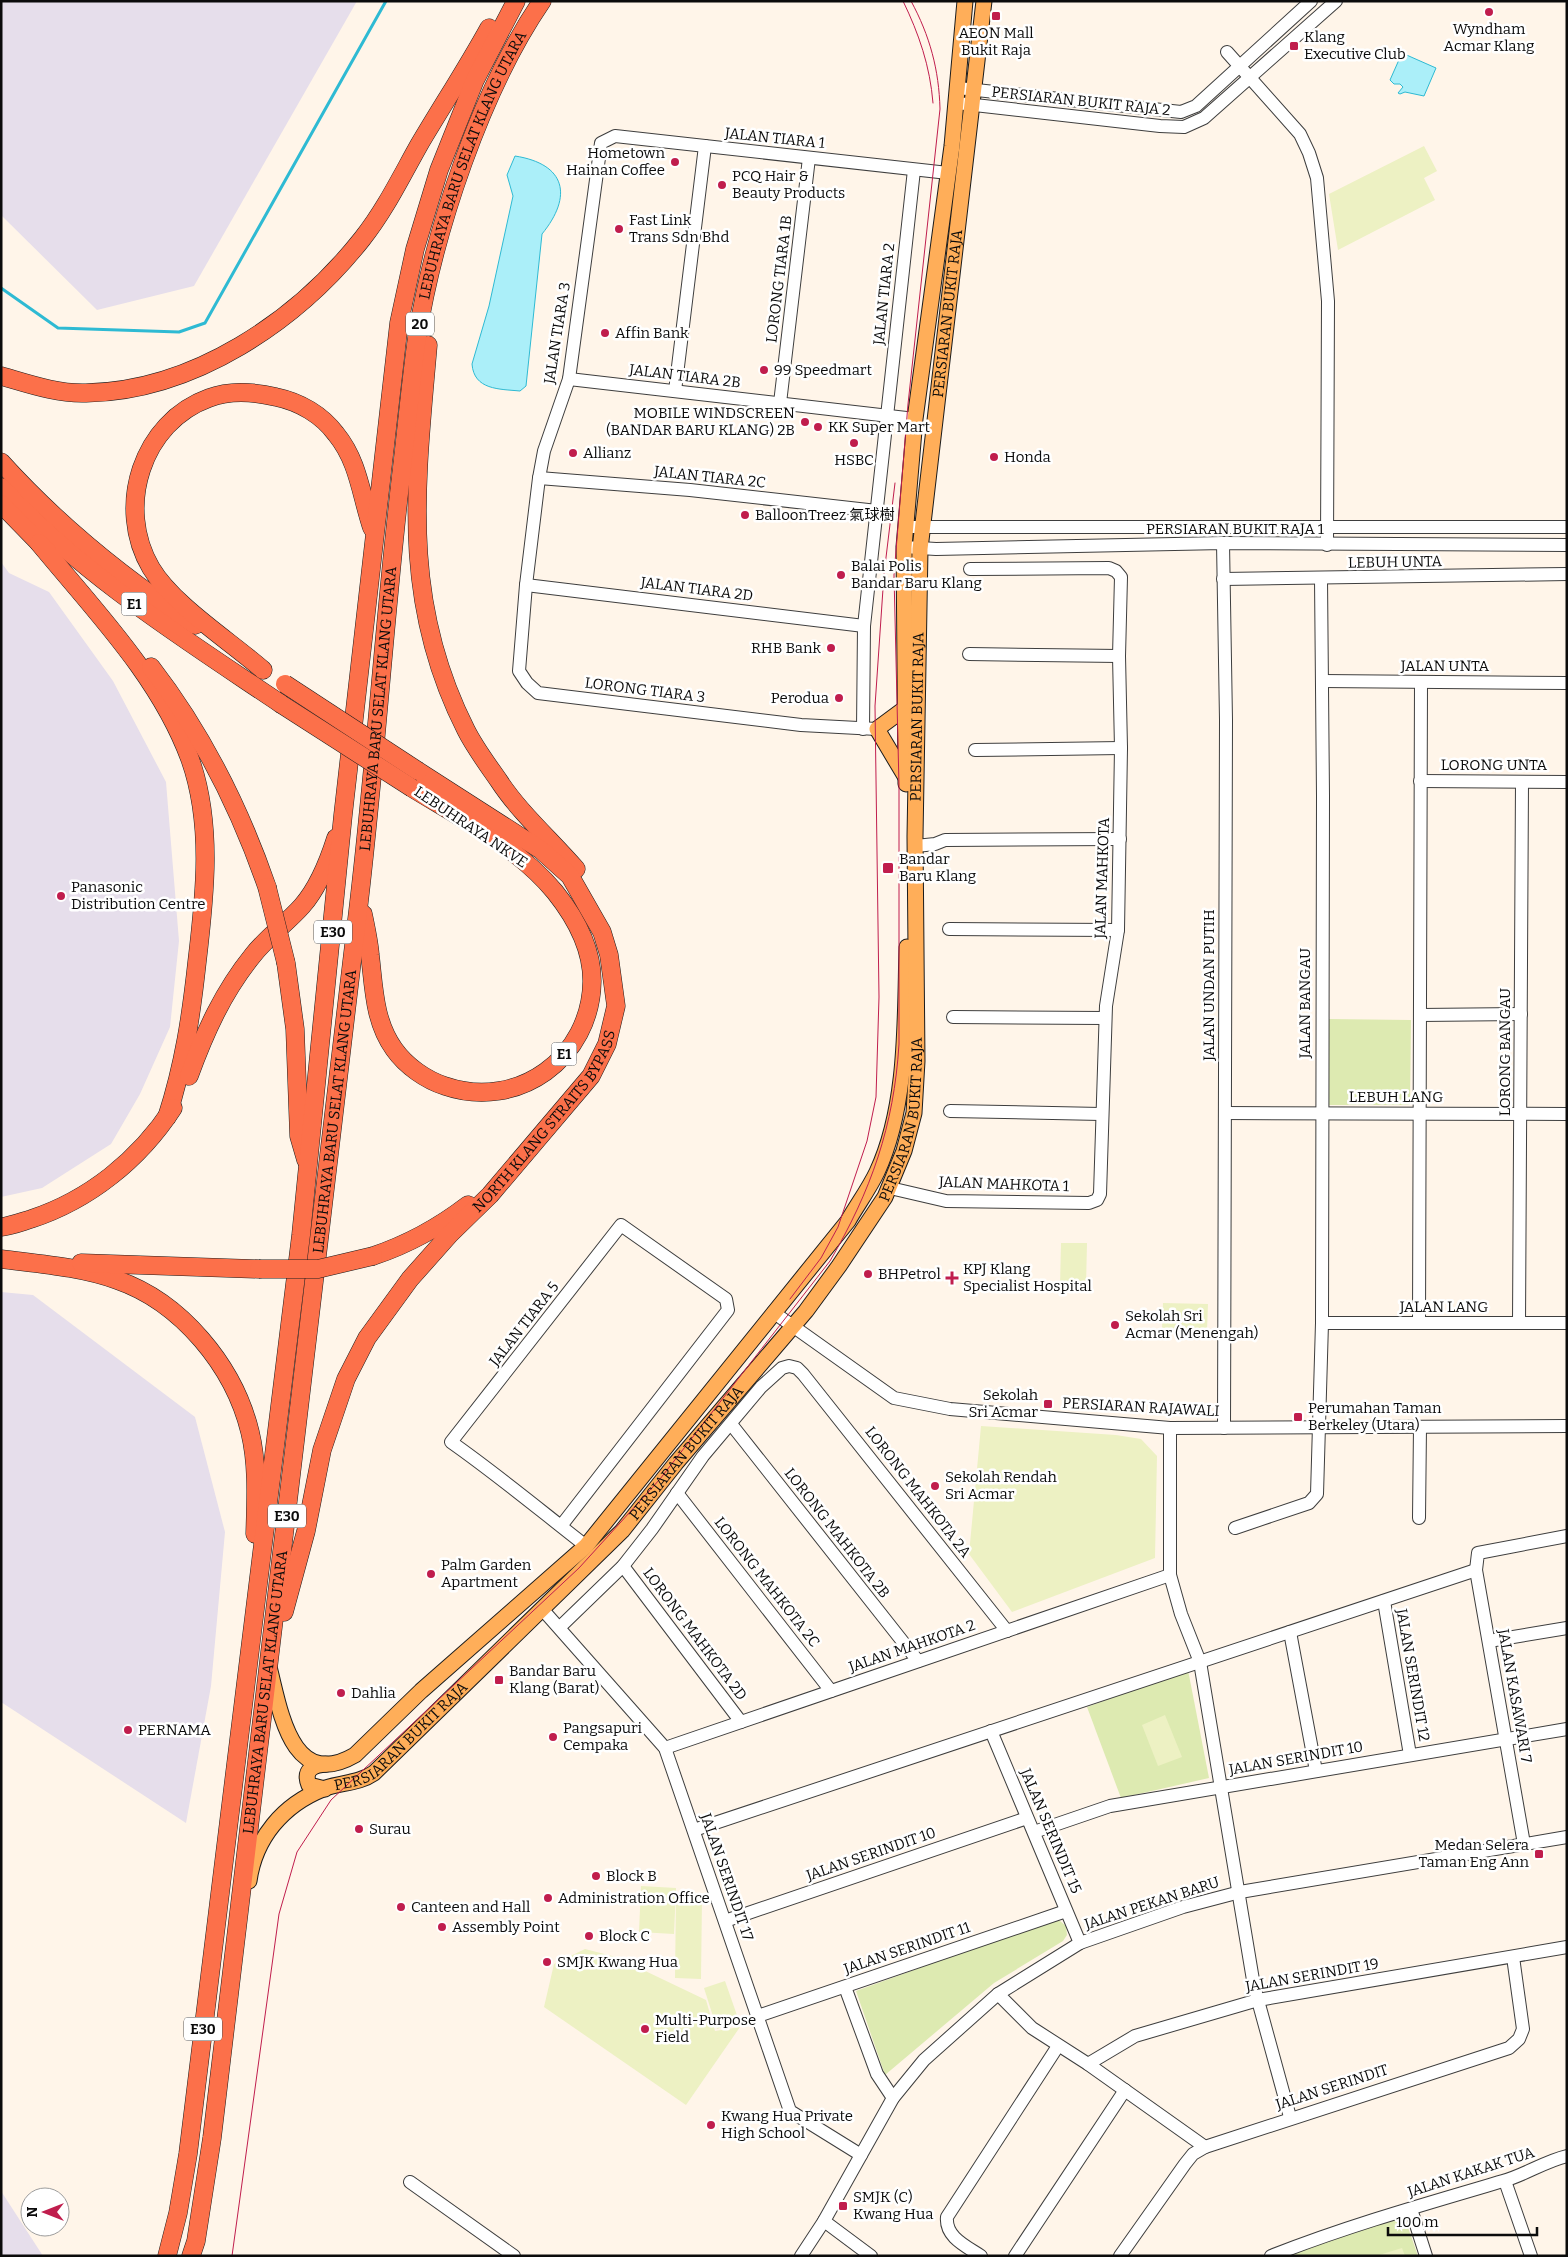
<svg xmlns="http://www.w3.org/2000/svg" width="1568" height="2257" font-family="Bitter,'Noto Sans SC',serif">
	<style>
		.industrial { fill: #e6deeb }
		.green { fill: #ddeab1 }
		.pitch { fill: #edf1c3 }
		.water { fill: #abeff9; stroke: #2ebad3 }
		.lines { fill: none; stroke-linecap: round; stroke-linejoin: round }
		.stream { stroke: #2ebad3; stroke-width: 3 }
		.minor-casing { stroke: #3e3e3e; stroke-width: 14 }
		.major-casing { stroke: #1c1c1c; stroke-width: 17 }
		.highway-casing { stroke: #1c1c1c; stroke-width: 19 }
		.minor { stroke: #fff; stroke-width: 12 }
		.major { stroke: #ffae59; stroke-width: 15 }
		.highway { stroke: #fc704a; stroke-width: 18 }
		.tram { stroke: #c01d4d; stroke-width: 1 }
		.highway-bridge-casing { stroke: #1c1c1c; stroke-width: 19; stroke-linecap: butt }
		.highway-bridge { stroke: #fc704a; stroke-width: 18 }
		.poi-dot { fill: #c01d4d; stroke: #fff; stroke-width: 2 }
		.labels { text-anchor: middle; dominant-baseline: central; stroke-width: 5; stroke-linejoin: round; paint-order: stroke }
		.shield { fill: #fff; stroke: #545454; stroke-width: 1 }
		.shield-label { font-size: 14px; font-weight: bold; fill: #0b0b0b }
		.poi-label { font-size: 15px; fill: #0b0b0b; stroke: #fff; text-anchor: start }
		.street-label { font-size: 15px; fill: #0b0b0b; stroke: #fff }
	</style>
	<rect width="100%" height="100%" fill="#fff5e9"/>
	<!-- industrial -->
	<g class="industrial">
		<polygon points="1,1 357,1 194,286 97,310 1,215"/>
		<polygon points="1,562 9,573 49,592 113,681 166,782 179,941 170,1027 140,1094 111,1144 42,1188 1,1197"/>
		<polygon points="1,1292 33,1295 195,1417 225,1532 211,1686 186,1823 1,1702"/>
		<polygon points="1,2191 43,2256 1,2256"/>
	</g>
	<!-- green -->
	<g class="green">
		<polygon points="1329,1019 1411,1020 1410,1105 1328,1105"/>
		<polygon points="1188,1670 1209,1778 1121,1798 1087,1707"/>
		<polygon points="1052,1920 1060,1921 1066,1926 1067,1935 1063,1941 994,1983 885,2075 856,1991"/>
		<polygon points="1404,2216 1418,2256 1271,2256"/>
	</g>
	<!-- pitch -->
	<g class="pitch">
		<polygon points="1424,146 1437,171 1424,178 1435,200 1338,250 1329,194"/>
		<polygon points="1061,1243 1087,1243 1086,1287 1060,1287"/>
		<polygon points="1163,1303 1208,1304 1207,1330 1162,1329"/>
		<polygon points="981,1426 1116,1435 1141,1439 1157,1456 1155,1558 1012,1612 969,1554"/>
		<polygon points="1165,1715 1182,1757 1158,1766 1142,1725"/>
		<polygon points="641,1886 676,1888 674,1934 639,1932"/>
		<polygon points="676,1897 702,1898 701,1979 675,1978"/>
		<polygon points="585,1949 616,1957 706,2000 715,2031 740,2027 686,2105 544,2007 554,1964"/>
		<polygon points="725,1981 739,2021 717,2029 704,1988"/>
		<polygon points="1402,2248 1405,2256 1380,2256 1379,2255"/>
	</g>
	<!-- water -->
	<g class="water">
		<polygon points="1402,53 1436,68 1424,96 1405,92 1400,94 1398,93 1403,87 1400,84 1394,84 1390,80"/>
		<path d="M515,156C566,164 573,196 542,234L526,386L520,391C499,389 474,390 472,364L489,306L513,196L507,175Z"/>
	</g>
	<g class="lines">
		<!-- stream -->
		<polyline class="stream" points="1,288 58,328 179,332 205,323 386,1"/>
		<!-- minor casing -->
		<g class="minor-casing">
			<g id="minor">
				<polyline points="1227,52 1300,134 1309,153 1317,178 1328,301 1327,545"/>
				<polyline points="958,88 1181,112 1196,106 1311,1"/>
				<polyline points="957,103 1160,126 1184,127 1204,118 1336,1"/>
				<polyline points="569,379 915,419"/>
				<polyline points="675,391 705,146"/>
				<polyline points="780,403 809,158"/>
				<polyline points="539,478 690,490 877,511"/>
				<polyline points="913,527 1567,527"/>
				<polyline points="1223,543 1226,720 1224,1428"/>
				<polyline points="904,547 936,549 1223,543 1567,545"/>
				<polyline points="1223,579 1567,574"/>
				<polyline points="526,585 864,626"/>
				<polyline points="969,654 1119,656"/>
				<polyline points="1322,681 1567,683"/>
				<polyline points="863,729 864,626 914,170"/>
				<polyline points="877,729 801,725 538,693 527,683 519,671 526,585 539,478 544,451 569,379 601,143 615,136 948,173"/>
				<polyline points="975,750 1121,748"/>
				<polyline points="1420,781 1567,782"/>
				<polyline points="916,846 935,844 945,840 1120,839"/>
				<polyline points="949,929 1118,930"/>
				<polyline points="1420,1015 1521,1014"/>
				<polyline points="953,1017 1105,1018"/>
				<polyline points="950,1111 1101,1114"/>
				<polyline points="1225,1113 1567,1114"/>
				<polyline points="890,1188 946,1201 1089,1203 1097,1200 1100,1194 1106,1006 1118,930 1121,748 1119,656 1121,577 1116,571 1109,568 970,569"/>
				<polyline points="773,1312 894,1398 950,1409 1170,1428 1567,1426"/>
				<polyline points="1322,1323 1567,1323"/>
				<polyline points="1419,1323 1421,682"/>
				<polyline points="1519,1323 1522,782"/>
				<polyline points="731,1424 918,1661"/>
				<polyline points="1170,1428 1170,1575 1181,1614 1200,1662 1254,1986 1290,2117"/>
				<polyline points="677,1493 831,1691"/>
				<polyline points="1419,1518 1420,1427"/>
				<path d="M561,1526L728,1310L726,1299L621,1225L451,1442C498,1475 541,1511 586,1546"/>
				<polyline points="1235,1528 1309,1503 1317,1494 1322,1323 1323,795 1321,579"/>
				<polyline points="623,1566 741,1722"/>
				<polyline points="1384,1601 1410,1755"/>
				<polyline points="543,1610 665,1748 790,2111 861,2155"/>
				<polyline points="560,1627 623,1566 652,1529 703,1456 761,1387 782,1368 789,1366 797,1368 803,1374 1007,1631"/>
				<polyline points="1290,1632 1316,1771"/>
				<polyline points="1489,1641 1567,1628"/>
				<polyline points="991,1731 1080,1943"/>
				<polyline points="665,1748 1170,1575"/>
				<polyline points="694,1830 1476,1570"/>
				<polyline points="1034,1832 1110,1806 1567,1729"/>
				<polyline points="1524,1844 1476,1570 1478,1553 1567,1536"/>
				<polyline points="725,1921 1027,1818"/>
				<polyline points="845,1987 877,2074 893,2098"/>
				<polyline points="998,1994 1032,2028 1088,2064 1205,2147"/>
				<polyline points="758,2016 1066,1911"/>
				<polyline points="1088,2064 1135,2036 1258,2000 1567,1947"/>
				<polyline points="1505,2181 1531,2256"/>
				<polyline points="410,2182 514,2256"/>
				<polyline points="1411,2209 1426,2256"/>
				<polyline points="824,2221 871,2256"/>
				<polyline points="801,2256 824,2221 893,2098 924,2060 998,1994 1080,1943 1183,1907 1240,1892 1567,1837"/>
				<path d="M981,2256C966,2246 945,2237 947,2217L1058,2046"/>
				<polyline points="1015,2256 1125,2090"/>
				<polyline points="1120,2256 1185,2164 1193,2154 1205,2147 1509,2048 1519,2039 1523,2029 1513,1957"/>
				<path d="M1271,2256C1347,2226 1425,2204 1503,2181C1525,2175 1545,2161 1567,2156"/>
			</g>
		</g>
		<!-- major casing -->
		<g class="major-casing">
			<g id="major">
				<polyline points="904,709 877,729 905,776"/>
				<polyline points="906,784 904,547 915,419 952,146 965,1"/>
				<path d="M269,1667C280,1709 291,1792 355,1755L421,1691L586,1546L848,1221C857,1205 869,1189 877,1172C908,1106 905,1018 907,947"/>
				<path d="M325,1789L309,1785C303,1770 313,1765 326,1764"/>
				<path id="s1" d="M249,1881C255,1838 283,1805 323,1789C341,1782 358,1784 374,1773L622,1531L676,1463L806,1311L839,1266L885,1197L904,1151L914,1113L917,1061L915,837L920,549L984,1"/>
			</g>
		</g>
		<!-- highway casing -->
		<g class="highway-casing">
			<g id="highway">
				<path d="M428,345C416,484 400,600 466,730C475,748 488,765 499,781C520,813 551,840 576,869"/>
				<path d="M1,376C29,384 57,394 86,393C194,391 297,321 362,239C385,210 401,177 419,145C442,106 467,68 489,28"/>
				<path d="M1,462C59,526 123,578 195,625"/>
				<path d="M1,487C82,575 183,638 281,704"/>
				<polyline points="1,504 47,551"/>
				<path d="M39,543C94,610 160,677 190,759C213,824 205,895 197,962C191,1017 184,1064 167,1117"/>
				<path d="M151,667C202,733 240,809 267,887"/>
				<path d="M263,670C230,641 173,605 151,568C115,507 142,422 209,398C230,390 255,392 276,397C300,402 322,415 336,434C359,462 361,496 372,528"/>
				<path d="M363,914C366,928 369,942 370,955C374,988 374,1021 394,1049C406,1066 426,1080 445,1086C518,1111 591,1058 592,981C592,949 575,917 555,892C518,847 461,818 412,788"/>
				<polyline points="286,963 295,1029 299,1136 306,1160"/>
				<path d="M189,1076C205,1032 223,992 253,955C267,937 287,923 302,906C318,888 329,860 336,838"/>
				<path d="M1,1227C11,1226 21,1222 31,1219C89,1200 139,1160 173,1108"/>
				<path d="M373,1256C409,1244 438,1228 468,1205"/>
				<path d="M1,1259C40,1264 81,1267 117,1280C181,1302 234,1366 250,1432C258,1465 256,1500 255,1534"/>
				<polyline points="81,1263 259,1269"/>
				<path id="s2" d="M284,1612L306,1531L322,1450L346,1379L367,1338L410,1279L450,1234L490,1195L591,1076L607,1044L616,1006L609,955L602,932L570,876L541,850L418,771"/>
				<polyline points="167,2256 178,2213 188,2154 301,1235 343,815 399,323 415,249 439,170 475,80 516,1"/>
				<path id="s3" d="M191,2256L196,2241L212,2138C260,1726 312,1314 359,902C376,757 385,612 402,467C407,424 411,380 417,337C434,231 481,90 542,1"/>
			</g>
		</g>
		<!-- minor -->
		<use href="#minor" class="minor"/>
		<!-- major -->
		<use href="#major" class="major"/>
		<!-- highway -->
		<use href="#highway" class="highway"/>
		<!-- tram -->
		<g class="tram">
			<path d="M903,1C919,34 930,66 933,103"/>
			<polyline points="790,1299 821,1258 838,1227 867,1141 876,1097 879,997 875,706 884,574 895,483"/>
			<path d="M232,2256L279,1914L297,1852L331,1800L579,1568L660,1479L830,1261C871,1191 894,1126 899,1044V786L894,575L908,404L940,109C939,70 930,36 911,1"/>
		</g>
		<!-- highway-bridge casing -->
		<g class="highway-bridge-casing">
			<g id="highway-bridge">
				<polyline points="285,684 418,771"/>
				<polyline points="281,704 412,788"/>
				<polyline points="267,887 286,963"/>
				<polyline points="259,1269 318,1269 373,1256"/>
			</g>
		</g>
		<!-- highway-bridge -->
		<use href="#highway-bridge" class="highway-bridge"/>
	</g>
	<!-- markers -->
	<g class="poi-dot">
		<circle cx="1489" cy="12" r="5"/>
		<rect x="991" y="11" width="10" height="10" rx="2.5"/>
		<rect x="1289" y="41" width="10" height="10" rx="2.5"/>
		<circle cx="675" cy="162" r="5"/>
		<circle cx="722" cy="185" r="5"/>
		<circle cx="619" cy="229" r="5"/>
		<circle cx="605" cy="333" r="5"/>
		<circle cx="764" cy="370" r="5"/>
		<circle cx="805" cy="422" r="5"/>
		<circle cx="818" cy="427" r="5"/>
		<circle cx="854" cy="443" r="5"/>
		<circle cx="573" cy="453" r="5"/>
		<circle cx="994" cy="457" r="5"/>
		<circle cx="745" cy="515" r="5"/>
		<circle cx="841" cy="575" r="5"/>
		<circle cx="831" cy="648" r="5"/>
		<circle cx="839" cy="698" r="5"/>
		<rect x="882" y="862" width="12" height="12" rx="2.5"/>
		<circle cx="61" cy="896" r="5"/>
		<circle cx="868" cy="1274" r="5"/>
		<path d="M949.5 1270.5h5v5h5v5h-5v5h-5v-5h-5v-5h5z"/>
		<circle cx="1115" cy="1325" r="5"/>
		<rect x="1043" y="1399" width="10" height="10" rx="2.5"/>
		<rect x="1293" y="1412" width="10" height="10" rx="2.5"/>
		<circle cx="935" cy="1486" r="5"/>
		<circle cx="431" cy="1574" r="5"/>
		<rect x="494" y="1675" width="10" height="10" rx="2.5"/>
		<circle cx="341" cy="1693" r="5"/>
		<circle cx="128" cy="1730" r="5"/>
		<circle cx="553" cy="1737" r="5"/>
		<circle cx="359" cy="1829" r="5"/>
		<rect x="1534" y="1849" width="10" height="10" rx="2.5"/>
		<circle cx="596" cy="1876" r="5"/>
		<circle cx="548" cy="1898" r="5"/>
		<circle cx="401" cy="1907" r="5"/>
		<circle cx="442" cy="1927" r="5"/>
		<circle cx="589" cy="1936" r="5"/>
		<circle cx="547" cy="1962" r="5"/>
		<circle cx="645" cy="2029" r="5"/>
		<circle cx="711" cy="2125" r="5"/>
		<rect x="838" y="2201" width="10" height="10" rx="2.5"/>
	</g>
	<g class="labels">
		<!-- shield labels -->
		<g class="shield">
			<rect x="406" y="312.5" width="28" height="23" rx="4"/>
			<rect x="121.5" y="592.5" width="25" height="23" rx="4"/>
			<rect x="314" y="920.5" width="38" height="23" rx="4"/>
			<rect x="551.5" y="1042.5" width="25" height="23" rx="4"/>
			<rect x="268" y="1504.5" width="38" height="23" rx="4"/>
			<rect x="184" y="2017.5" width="38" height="23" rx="4"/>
		</g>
		<g class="shield-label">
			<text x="420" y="324">20</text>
			<text x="134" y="604">E1</text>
			<text x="333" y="932">E30</text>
			<text x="564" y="1054">E1</text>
			<text x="287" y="1516">E30</text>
			<text x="203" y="2029">E30</text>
		</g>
		<!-- poi labels -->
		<g class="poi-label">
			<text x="1489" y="29" text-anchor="middle">Wyndham<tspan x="1489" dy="17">Acmar Klang</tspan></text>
			<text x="996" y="33" text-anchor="middle">AEON Mall<tspan x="996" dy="17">Bukit Raja</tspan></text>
			<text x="1304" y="37">Klang<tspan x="1304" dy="17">Executive Club</tspan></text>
			<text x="665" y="153" text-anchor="end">Hometown<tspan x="665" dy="17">Hainan Coffee</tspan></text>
			<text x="732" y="176">PCQ Hair &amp;<tspan x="732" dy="17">Beauty Products</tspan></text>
			<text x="629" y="220">Fast Link<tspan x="629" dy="17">Trans Sdn Bhd</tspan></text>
			<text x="615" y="333">Affin Bank</text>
			<text x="774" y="370">99 Speedmart</text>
			<text x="795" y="413" text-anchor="end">MOBILE WINDSCREEN<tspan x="795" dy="17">(BANDAR BARU KLANG) 2B</tspan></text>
			<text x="828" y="427">KK Super Mart</text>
			<text x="583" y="453">Allianz</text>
			<text x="1004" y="457">Honda</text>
			<text x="854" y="460" text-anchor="middle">HSBC</text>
			<text x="755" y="515">BalloonTreez 氣球樹</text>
			<text x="851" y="566">Balai Polis<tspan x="851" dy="17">Bandar Baru Klang</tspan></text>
			<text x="821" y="648" text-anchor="end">RHB Bank</text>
			<text x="829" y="698" text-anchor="end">Perodua</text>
			<text x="899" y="859">Bandar<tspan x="899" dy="17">Baru Klang</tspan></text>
			<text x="71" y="887">Panasonic<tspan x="71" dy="17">Distribution Centre</tspan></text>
			<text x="963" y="1269">KPJ Klang<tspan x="963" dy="17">Specialist Hospital</tspan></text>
			<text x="878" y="1274">BHPetrol</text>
			<text x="1125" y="1316">Sekolah Sri<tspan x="1125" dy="17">Acmar (Menengah)</tspan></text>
			<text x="1038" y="1395" text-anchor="end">Sekolah<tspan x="1038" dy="17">Sri Acmar</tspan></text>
			<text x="1308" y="1408">Perumahan Taman<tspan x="1308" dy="17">Berkeley (Utara)</tspan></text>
			<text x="945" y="1477">Sekolah Rendah<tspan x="945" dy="17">Sri Acmar</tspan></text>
			<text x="441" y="1565">Palm Garden<tspan x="441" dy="17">Apartment</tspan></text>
			<text x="509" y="1671">Bandar Baru<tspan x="509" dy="17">Klang (Barat)</tspan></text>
			<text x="351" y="1693">Dahlia</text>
			<text x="563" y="1728">Pangsapuri<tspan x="563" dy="17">Cempaka</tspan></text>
			<text x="138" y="1730">PERNAMA</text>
			<text x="369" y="1829">Surau</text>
			<text x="1529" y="1845" text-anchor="end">Medan Selera<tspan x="1529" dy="17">Taman Eng Ann</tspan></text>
			<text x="606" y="1876">Block B</text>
			<text x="558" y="1898">Administration Office</text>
			<text x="411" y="1907">Canteen and Hall</text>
			<text x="452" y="1927">Assembly Point</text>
			<text x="599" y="1936">Block C</text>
			<text x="557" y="1962">SMJK Kwang Hua</text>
			<text x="655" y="2020">Multi-Purpose<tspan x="655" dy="17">Field</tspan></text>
			<text x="721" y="2116">Kwang Hua Private<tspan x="721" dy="17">High School</tspan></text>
			<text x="853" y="2197">SMJK (C)<tspan x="853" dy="17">Kwang Hua</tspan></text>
		</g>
		<!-- street labels -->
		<g class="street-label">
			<text transform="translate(1081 101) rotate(6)">PERSIARAN BUKIT RAJA 2</text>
			<text transform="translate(775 138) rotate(6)">JALAN TIARA 1</text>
			<text stroke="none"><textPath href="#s3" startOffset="2114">LEBUHRAYA BARU SELAT KLANG UTARA</textPath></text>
			<text transform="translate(779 279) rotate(-83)">LORONG TIARA 1B</text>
			<text transform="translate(884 294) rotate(-84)">JALAN TIARA 2</text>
			<text stroke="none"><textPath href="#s1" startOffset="1840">PERSIARAN BUKIT RAJA</textPath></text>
			<text transform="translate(557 333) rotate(-81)">JALAN TIARA 3</text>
			<text transform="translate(685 376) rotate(7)">JALAN TIARA 2B</text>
			<text transform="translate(710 477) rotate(6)">JALAN TIARA 2C</text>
			<text x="1235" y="529">PERSIARAN BUKIT RAJA 1</text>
			<text transform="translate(1395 562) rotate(-1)">LEBUH UNTA</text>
			<text transform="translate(697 589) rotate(7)">JALAN TIARA 2D</text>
			<text x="1445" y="666">JALAN UNTA</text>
			<text transform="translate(645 690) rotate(7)">LORONG TIARA 3</text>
			<text stroke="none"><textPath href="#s3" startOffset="1559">LEBUHRAYA BARU SELAT KLANG UTARA</textPath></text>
			<text stroke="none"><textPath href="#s1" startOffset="1435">PERSIARAN BUKIT RAJA</textPath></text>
			<text x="1494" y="765">LORONG UNTA</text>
			<text transform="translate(471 827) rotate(34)">LEBUHRAYA NKVE</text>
			<text transform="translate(1102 878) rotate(-88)">JALAN MAHKOTA</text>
			<text transform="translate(1209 985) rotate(-90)">JALAN UNDAN PUTIH</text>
			<text transform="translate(1305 1003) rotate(-90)">JALAN BANGAU</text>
			<text transform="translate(1505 1052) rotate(-90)">LORONG BANGAU</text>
			<text x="1396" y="1097">LEBUH LANG</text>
			<text stroke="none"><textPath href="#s3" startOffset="1154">LEBUHRAYA BARU SELAT KLANG UTARA</textPath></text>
			<text stroke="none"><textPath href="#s1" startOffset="1030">PERSIARAN BUKIT RAJA</textPath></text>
			<text stroke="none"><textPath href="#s2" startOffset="569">NORTH KLANG STRAITS BYPASS</textPath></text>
			<text transform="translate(1004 1184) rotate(2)">JALAN MAHKOTA 1</text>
			<text x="1444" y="1307">JALAN LANG</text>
			<text transform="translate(524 1324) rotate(-52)">JALAN TIARA 5</text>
			<text transform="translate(1141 1407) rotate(3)">PERSIARAN RAJAWALI</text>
			<text stroke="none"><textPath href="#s1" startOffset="625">PERSIARAN BUKIT RAJA</textPath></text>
			<text transform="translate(918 1492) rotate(52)">LORONG MAHKOTA 2A</text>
			<text transform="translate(837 1533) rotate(52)">LORONG MAHKOTA 2B</text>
			<text transform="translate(767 1582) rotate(52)">LORONG MAHKOTA 2C</text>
			<text transform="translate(695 1634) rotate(53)">LORONG MAHKOTA 2D</text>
			<text transform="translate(912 1646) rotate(-19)">JALAN MAHKOTA 2</text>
			<text transform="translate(1413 1675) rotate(80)">JALAN SERINDIT 12</text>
			<text stroke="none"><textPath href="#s3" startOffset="569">LEBUHRAYA BARU SELAT KLANG UTARA</textPath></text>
			<text transform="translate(1515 1696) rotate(80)">JALAN KASAWARI 7</text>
			<text stroke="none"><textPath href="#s1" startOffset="220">PERSIARAN BUKIT RAJA</textPath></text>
			<text transform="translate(1296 1758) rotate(-10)">JALAN SERINDIT 10</text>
			<text transform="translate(1051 1831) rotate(67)">JALAN SERINDIT 15</text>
			<text transform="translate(871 1854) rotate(-19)">JALAN SERINDIT 10</text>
			<text transform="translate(727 1877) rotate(71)">JALAN SERINDIT 17</text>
			<text transform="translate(1152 1903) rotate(-18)">JALAN PEKAN BARU</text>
			<text transform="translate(907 1948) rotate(-19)">JALAN SERINDIT 11</text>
			<text transform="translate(1312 1975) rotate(-10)">JALAN SERINDIT 19</text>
			<text transform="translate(1332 2087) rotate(-18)">JALAN SERINDIT</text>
			<text transform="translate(1471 2172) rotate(-18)">JALAN KAKAK TUA</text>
		</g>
	</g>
	<!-- border -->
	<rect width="1568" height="2257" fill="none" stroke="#0b0b0b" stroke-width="5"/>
	<!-- north arrow -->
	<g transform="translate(45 2212) rotate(270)"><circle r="24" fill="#ffffff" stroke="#9d9d9d"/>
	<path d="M0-4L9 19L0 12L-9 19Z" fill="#c01d4d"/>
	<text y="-8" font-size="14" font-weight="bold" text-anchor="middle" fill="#0b0b0b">N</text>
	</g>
	<!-- scale -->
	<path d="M1388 2227v8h149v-8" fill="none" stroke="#0b0b0b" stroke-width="2.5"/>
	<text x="1396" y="2227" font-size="15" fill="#0b0b0b" stroke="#ffffff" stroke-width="4" paint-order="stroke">100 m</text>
</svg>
